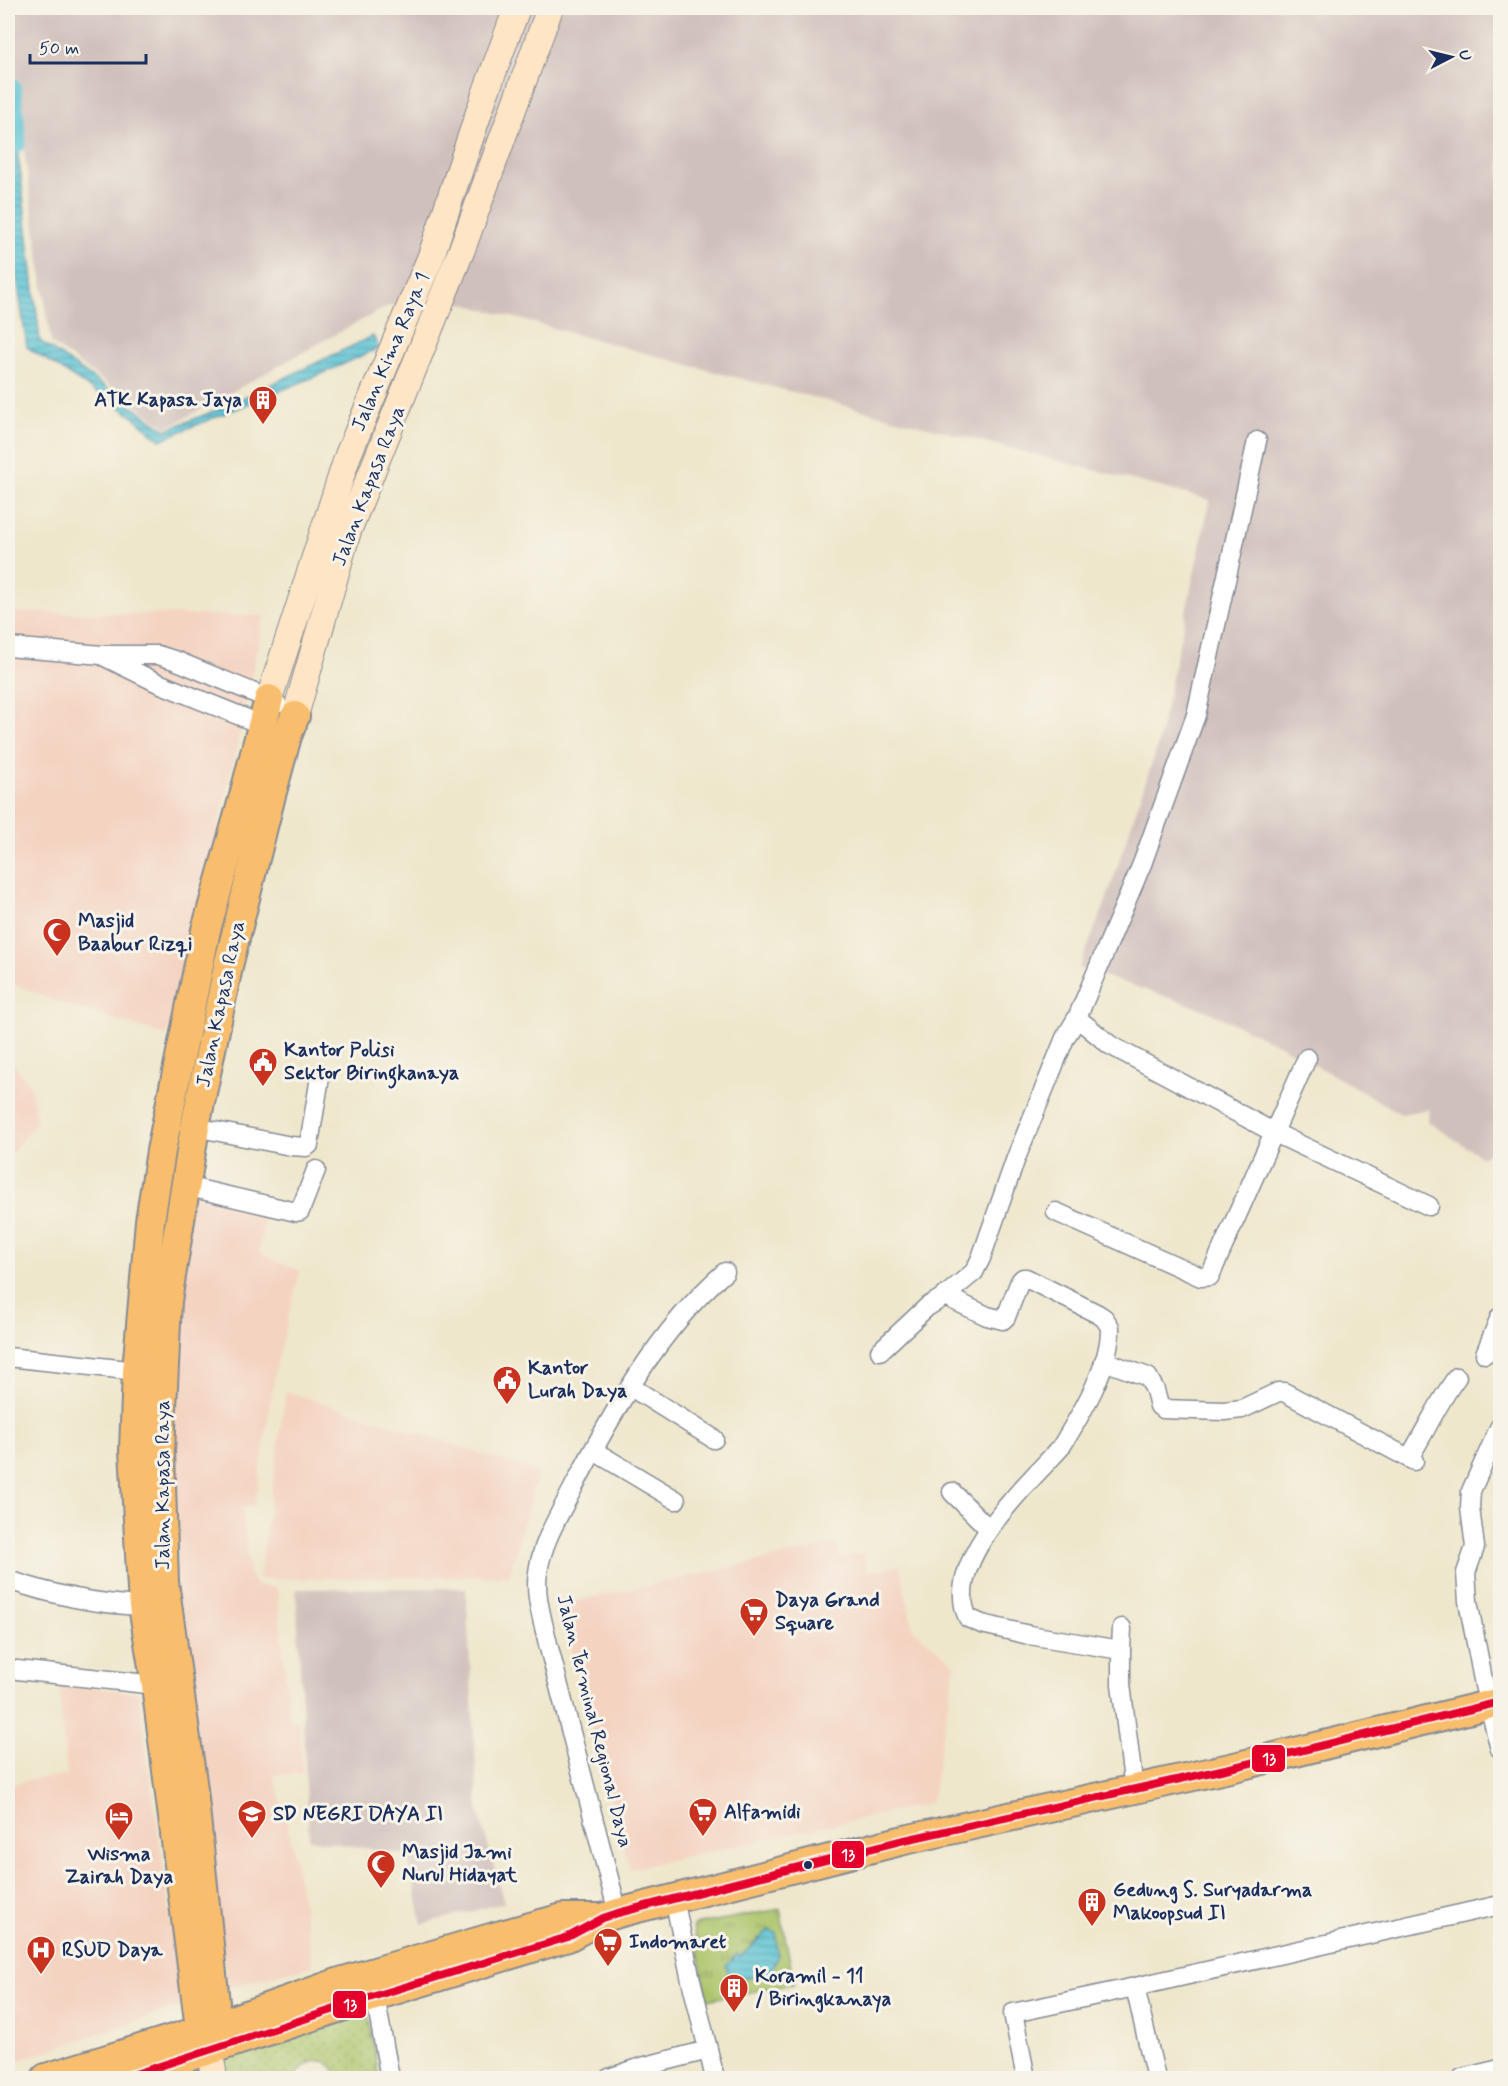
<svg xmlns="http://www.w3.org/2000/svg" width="1508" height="2086" font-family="Mynerve,sans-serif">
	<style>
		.built { fill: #f4d3c1 }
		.industrial { fill: #d0c0bc }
		.grass { fill: url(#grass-tufts); stroke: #647a64; stroke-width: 1.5; fill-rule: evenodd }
		.park { fill: url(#park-dots); stroke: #647a64; stroke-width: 1.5 }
		.water { fill: url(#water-rules); stroke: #3a7999; stroke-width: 1.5 }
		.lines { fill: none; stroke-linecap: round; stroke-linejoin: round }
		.river { stroke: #59c3d4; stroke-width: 27 }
		.minor-casing { stroke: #858b95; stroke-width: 21 }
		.secondary-casing { stroke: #858b95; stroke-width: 28 }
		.trunk-casing { stroke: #858b95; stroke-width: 32 }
		.minor { stroke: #fff; stroke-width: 18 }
		.secondary { stroke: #fde5c5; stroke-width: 26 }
		.trunk { stroke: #f9be6d; stroke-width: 28 }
		.bus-1-casing { stroke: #f7f3e8; stroke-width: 12 }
		.bus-1 { stroke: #e4002b; stroke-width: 8 }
		.bus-dot { fill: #1b2f5e; stroke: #f7f3e8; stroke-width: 2 }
		.labels { text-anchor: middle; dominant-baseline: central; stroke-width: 6; stroke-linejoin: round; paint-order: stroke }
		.street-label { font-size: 20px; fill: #1b2f5e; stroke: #f7f3e8 }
		.poi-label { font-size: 20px; font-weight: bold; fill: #1b2f5e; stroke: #f7f3e8; text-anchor: start }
		.line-badge { stroke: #f7f3e8; stroke-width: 2 }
		.badge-label { font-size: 16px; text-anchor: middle; font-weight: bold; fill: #fff }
	</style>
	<defs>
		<pattern id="grass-tufts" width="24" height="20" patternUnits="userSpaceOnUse" patternTransform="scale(1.5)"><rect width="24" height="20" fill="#acc56a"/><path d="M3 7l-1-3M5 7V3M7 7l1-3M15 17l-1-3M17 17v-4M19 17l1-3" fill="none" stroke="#8ba05a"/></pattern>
		<pattern id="park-dots" width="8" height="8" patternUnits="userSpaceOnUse" patternTransform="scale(1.5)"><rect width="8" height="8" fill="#acc56a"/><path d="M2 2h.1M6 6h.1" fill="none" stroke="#8ba05a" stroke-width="1.8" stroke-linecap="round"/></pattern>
		<pattern id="water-rules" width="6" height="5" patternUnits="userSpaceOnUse" patternTransform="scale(1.5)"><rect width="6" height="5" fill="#59c3d4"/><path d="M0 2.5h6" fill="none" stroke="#499faf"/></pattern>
	</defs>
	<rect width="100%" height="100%" fill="#f7f3e8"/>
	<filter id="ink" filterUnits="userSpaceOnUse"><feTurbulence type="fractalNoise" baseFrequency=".0167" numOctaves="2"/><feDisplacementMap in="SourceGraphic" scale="12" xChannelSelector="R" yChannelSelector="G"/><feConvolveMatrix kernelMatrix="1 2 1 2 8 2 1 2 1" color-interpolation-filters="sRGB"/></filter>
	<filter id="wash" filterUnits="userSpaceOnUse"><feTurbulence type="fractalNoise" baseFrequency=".008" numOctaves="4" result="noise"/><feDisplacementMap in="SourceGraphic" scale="24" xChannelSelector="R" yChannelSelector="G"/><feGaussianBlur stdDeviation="1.35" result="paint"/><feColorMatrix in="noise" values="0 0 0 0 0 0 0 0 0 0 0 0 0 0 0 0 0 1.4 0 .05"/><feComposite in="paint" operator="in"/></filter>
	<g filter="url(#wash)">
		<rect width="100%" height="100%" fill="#efe7cc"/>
		<!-- built -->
		<g class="built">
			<polygon points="8,612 264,616 234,758 176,1010 167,1036 66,1005 8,982"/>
			<polygon points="8,1057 30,1085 37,1122 8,1157"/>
			<polygon points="185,1189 266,1207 259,1252 273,1260 300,1271 276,1367 255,1505 242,1508 249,1573 256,1585 277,1588 290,1722 299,1722 302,1773 274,1775 292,1843 313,1966 228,1987 177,1634 171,1447"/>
			<polygon points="286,1391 538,1472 509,1576 259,1579"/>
			<polygon points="837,1544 840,1558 863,1553 866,1572 900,1566 913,1629 955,1664 931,1803 630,1869 559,1605"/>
			<polygon points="59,1684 138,1693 183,2005 8,2064 8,1786 33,1779 67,1775"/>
		</g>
		<!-- industrial -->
		<g class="industrial">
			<polygon points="8,8 1500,8 1500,1144 1482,1157 1427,1121 1430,1109 1401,1114 1284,1047 1203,1009 1079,968 1105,904 1157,748 1210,500 715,372 446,299 388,306 334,335 167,428 51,343 8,36"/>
			<polygon points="466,1588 478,1810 504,1903 422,1924 408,1855 309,1839 296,1589"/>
		</g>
		<!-- grass -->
		<path class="grass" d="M780,1909L794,1984L707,2000L693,1925ZM759,1938L775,1964C765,1977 751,1977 736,1980L737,1954L740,1957C747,1952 752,1944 759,1938Z"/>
		<!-- park -->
		<path class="park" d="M368,2014L379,2078H339C329,2053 307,2057 295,2078H225L222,2060Z"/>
		<!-- water -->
		<g class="water">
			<polygon points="8,91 20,169 40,341 166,430 217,410 373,336 379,348 326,372 160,440 131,415 27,347 8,217"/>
			<path d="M769,1930L776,1933L778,1955L768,1978C755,1974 742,1982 729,1977L726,1966L737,1954L740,1957Z"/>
		</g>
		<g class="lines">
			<!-- river -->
			<polyline class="river" points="8,89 13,141"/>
		</g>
	</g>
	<g filter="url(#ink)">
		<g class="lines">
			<!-- minor casing -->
			<g class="minor-casing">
				<g id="minor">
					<polyline points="8,647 102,655 158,655 177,661 269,699 277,704"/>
					<polyline points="103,656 156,682 270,728"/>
					<polyline points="1077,1018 1110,1045 1275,1133 1429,1206"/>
					<polyline points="195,1127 291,1146 306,1147 309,1145 310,1138 320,1077"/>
					<polyline points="185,1186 296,1212 300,1211 316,1170"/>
					<polyline points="1056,1212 1201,1277 1210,1276 1307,1058"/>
					<path d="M945,1296L987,1316L1003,1320L1006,1317L1020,1281L1023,1278H1026L1098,1314L1104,1318L1110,1327C1111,1366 1081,1414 1061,1447C1028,1484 941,1562 968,1618L982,1624L1029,1635L1121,1650V1684L1134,1789"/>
					<polyline points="880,1351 927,1307 945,1296 974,1272 981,1258 1016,1158 1065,1038 1077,1018 1142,864 1196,715 1257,441"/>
					<polyline points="1485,1354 1500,1317"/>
					<polyline points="8,1357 137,1371"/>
					<polyline points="1104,1361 1148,1377 1155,1390 1159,1406 1163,1409 1224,1411 1242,1409 1278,1392 1284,1392 1414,1461"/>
					<polyline points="631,1387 714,1439"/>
					<polyline points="1500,1426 1471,1491 1470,1508 1475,1547 1466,1573 1468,1601 1484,1685 1500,1749"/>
					<polyline points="594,1451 676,1500"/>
					<path d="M1409,1458C1426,1431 1438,1402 1457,1377"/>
					<polyline points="952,1492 988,1528"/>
					<path d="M8,1580C54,1595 94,1604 143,1606"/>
					<polyline points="1121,1650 1122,1628"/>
					<polyline points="8,1669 156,1685"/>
					<polyline points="674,1898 690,1976 715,2078"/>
					<path d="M618,1913L548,1644C543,1621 534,1595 538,1572C542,1543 558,1517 571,1492C612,1413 658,1330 725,1272"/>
					<polyline points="1135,1987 1156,2078"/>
					<polyline points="375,1996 390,2078"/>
					<polyline points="609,2078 642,2067 708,2050"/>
					<polyline points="1026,2078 1013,2013 1135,1987 1500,1905"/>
					<polyline points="1462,2078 1500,2069"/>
				</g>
			</g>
			<!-- secondary casing -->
			<g class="secondary-casing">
				<g id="secondary">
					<polyline points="269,699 348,455 431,256 484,97 517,8"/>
					<polyline points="295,716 348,531 462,249 550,8"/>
					<polyline points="210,2051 214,2078"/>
				</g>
			</g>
			<!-- trunk casing -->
			<g class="trunk-casing">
				<g id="trunk">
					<polyline points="215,2003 193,1789 164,1582 160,1451 167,1301 195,1127 229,962 270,799 287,736 295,716"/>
					<polyline points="203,2052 156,1685 143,1606 134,1450 137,1371 150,1221 161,1151 206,930 244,796 269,699"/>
					<polyline points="46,2078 218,2025 340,1982 494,1937 563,1918 601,1918"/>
					<polyline points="123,2078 375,1996 568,1937 603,1918 618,1913 900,1841 1230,1768 1500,1702"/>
				</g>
			</g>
			<!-- minor -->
			<use href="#minor" class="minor"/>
			<!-- secondary -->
			<use href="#secondary" class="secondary"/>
			<!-- trunk -->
			<use href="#trunk" class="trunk"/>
			<!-- bus-1 casing -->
			<g class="bus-1-casing">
				<polyline id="bus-1" points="123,2078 375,1996 568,1937 603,1918 618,1913 900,1841 1230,1768 1500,1702"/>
			</g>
			<!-- bus-1 -->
			<use href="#bus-1" class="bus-1"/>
		</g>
	</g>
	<!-- icons -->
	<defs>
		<g id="building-pin" transform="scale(1.5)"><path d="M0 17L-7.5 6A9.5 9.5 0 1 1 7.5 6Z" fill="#c8321e" stroke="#f7f3e8"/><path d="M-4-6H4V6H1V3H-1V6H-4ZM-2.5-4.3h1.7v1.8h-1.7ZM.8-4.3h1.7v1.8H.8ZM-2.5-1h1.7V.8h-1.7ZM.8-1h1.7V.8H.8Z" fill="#fff"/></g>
		<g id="mosque-pin" transform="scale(1.5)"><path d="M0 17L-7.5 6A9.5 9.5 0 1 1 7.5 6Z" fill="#c8321e" stroke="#f7f3e8"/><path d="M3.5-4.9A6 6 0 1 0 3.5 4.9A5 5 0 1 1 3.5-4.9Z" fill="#fff"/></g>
		<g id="civic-pin" transform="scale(1.5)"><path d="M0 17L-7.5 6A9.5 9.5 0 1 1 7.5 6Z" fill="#c8321e" stroke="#f7f3e8"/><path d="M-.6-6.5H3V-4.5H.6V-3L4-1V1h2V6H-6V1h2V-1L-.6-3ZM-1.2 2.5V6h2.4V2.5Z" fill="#fff"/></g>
		<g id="supermarket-pin" transform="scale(1.5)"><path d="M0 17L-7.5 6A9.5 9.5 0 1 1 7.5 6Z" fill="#c8321e" stroke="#f7f3e8"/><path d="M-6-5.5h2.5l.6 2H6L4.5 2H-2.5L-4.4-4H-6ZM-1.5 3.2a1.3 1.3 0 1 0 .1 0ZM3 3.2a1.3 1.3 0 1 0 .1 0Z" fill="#fff"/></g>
		<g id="school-pin" transform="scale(1.5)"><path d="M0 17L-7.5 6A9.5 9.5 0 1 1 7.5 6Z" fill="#c8321e" stroke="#f7f3e8"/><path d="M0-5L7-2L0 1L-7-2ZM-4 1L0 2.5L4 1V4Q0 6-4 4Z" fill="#fff"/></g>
		<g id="hotel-pin" transform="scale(1.5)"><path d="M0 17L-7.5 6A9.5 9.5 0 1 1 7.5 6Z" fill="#c8321e" stroke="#f7f3e8"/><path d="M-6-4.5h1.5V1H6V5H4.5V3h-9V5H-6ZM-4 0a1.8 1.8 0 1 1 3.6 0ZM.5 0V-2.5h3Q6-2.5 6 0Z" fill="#fff"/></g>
		<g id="hospital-pin" transform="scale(1.5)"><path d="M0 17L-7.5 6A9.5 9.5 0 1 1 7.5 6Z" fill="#c8321e" stroke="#f7f3e8"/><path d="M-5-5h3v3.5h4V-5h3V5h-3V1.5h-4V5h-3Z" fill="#fff"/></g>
	</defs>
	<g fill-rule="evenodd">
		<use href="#building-pin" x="263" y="400"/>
		<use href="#mosque-pin" x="57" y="932"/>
		<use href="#civic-pin" x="263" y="1062"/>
		<use href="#civic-pin" x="507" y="1380"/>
		<use href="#supermarket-pin" x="754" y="1612"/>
		<use href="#supermarket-pin" x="703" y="1812"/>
		<use href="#school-pin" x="252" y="1814"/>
		<use href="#hotel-pin" x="119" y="1816"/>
		<use href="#mosque-pin" x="381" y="1864"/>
		<use href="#building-pin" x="1092" y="1902"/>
		<use href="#supermarket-pin" x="608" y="1942"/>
		<use href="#hospital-pin" x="41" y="1950"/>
		<use href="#building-pin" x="734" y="1988"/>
	</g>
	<!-- markers -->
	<circle class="bus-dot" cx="808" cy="1865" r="5"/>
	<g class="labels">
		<!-- street labels -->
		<g class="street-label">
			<text transform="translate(391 352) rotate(-67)">Jalan Kima Raya 1</text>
			<text transform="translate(369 486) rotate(-69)">Jalan Kapasa Raya</text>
			<text transform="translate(221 1004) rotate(-78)">Jalan Kapasa Raya</text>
			<text transform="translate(163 1485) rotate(-90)">Jalan Kapasa Raya</text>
			<text transform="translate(594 1721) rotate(76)">Jalan Terminal Regional Daya</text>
		</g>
		<!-- poi labels -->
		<g class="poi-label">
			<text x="242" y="400" text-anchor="end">ATK Kapasa Jaya</text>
			<text x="78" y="921">Masjid<tspan x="78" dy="23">Baabur Rizqi</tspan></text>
			<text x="284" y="1050">Kantor Polisi<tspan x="284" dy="23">Sektor Biringkanaya</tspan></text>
			<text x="528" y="1368">Kantor<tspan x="528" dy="23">Lurah Daya</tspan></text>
			<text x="775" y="1600">Daya Grand<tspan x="775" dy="23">Square</tspan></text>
			<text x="724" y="1812">Alfamidi</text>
			<text x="273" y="1814">SD NEGRI DAYA II</text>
			<text x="402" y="1852">Masjid Jami<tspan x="402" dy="23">Nurul Hidayat</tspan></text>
			<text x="119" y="1854" text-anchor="middle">Wisma<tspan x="119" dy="23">Zairah Daya</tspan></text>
			<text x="1113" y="1890">Gedung S. Suryadarma<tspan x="1113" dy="23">Makoopsud II</tspan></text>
			<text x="629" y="1942">Indomaret</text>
			<text x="62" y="1950">RSUD Daya</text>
			<text x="755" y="1976">Koramil - 11<tspan x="755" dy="23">/ Biringkanaya</tspan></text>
		</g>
	</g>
	<g class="line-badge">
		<rect x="1251" y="1744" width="35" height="29" rx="6" fill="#e4002b"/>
		<rect x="831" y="1840" width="34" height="29" rx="6" fill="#e4002b"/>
		<rect x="332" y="1990" width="35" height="29" rx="6" fill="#e4002b"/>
	</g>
	<g class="badge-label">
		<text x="1269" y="1764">13</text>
		<text x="848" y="1860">13</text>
		<text x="350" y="2010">13</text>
	</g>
	<!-- margin -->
	<rect width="1508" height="2086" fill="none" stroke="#f7f3e8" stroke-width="30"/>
	<!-- north arrow -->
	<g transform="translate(1451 57) rotate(83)" stroke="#f7f3e8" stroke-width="4.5" paint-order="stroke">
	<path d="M0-4.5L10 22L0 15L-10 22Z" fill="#1b2f5e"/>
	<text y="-9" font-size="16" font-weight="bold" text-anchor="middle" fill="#1b2f5e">U</text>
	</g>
	<!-- scale -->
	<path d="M30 54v9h116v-9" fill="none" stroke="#1b2f5e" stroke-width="3"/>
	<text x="39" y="54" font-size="18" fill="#1b2f5e" stroke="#f7f3e8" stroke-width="4.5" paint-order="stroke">50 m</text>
</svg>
